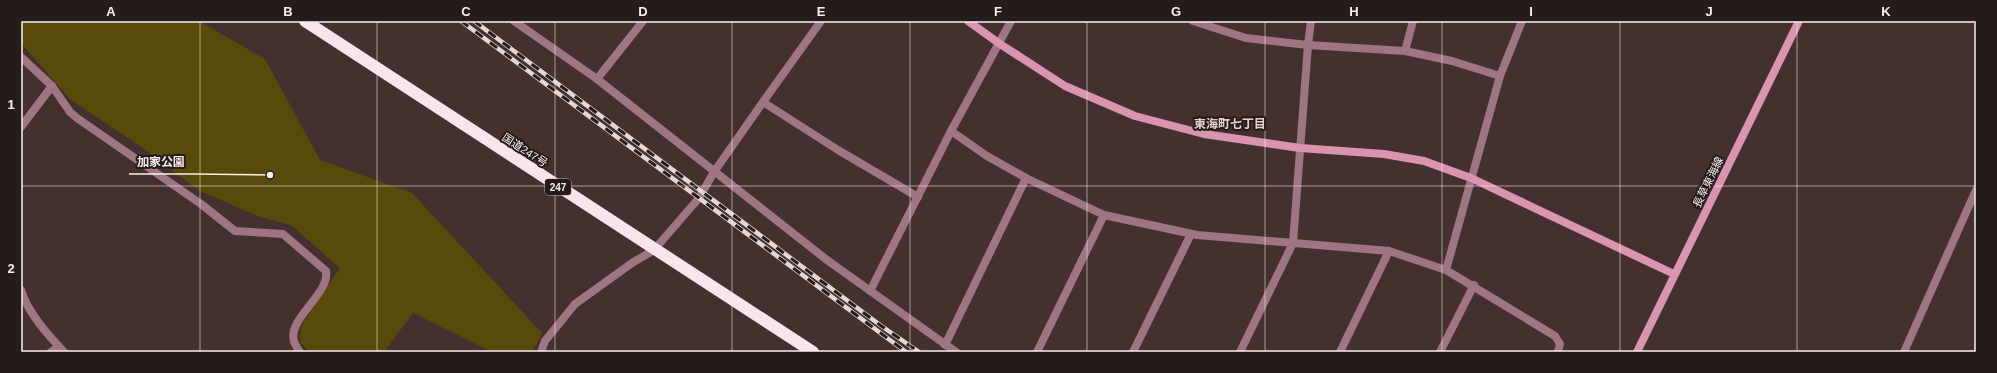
<svg xmlns="http://www.w3.org/2000/svg" width="1997" height="373" font-family="Arial,'Noto Sans JP',sans-serif">
	<style>
		.green { fill: #594a0c }
		.lines { fill: none; stroke-linecap: round; stroke-linejoin: round }
		.lane { stroke: #9f7483; stroke-width: 8 }
		.street { stroke: #9f7483; stroke-width: 8 }
		.secondary { stroke: #d995af; stroke-width: 8 }
		.highway { stroke: #f9e4eb; stroke-width: 12 }
		.rail-casing { stroke: #e5d7d5; stroke-width: 4.5 }
		.rail { stroke: #241c1a; stroke-width: 3; stroke-dasharray: 9; stroke-linecap: butt }
		.grid { fill: none; stroke: #fbeeec; stroke-width: 1; stroke-opacity: 0.55 }
		.labels { text-anchor: middle; dominant-baseline: central; stroke-width: 4; stroke-linejoin: round; paint-order: stroke }
		.shield { fill: #241c1a; stroke: #baafad; stroke-width: 1 }
		.shield-label { font-size: 10px; font-weight: bold; fill: #fbeeec }
		.street-label { font-size: 11px; fill: #fbeeec; stroke: #241c1a }
		.neighbourhood-label { font-size: 12px; font-weight: bold; fill: #e7cfcc; stroke: #241c1a }
		.leader { fill: none; stroke: #fbeeec; stroke-width: 1.5 }
		.callout-dot { fill: #fbeeec; stroke: #241c1a; stroke-width: 1.5 }
		.callout-label { font-size: 12px; text-anchor: middle; font-weight: bold; fill: #fbeeec; stroke: #241c1a; stroke-width: 4; stroke-linejoin: round; paint-order: stroke }
		.neatline { fill: none; stroke: #fbeeec; stroke-width: 1.5 }
		.grid-label { font-size: 13px; text-anchor: middle; font-weight: bold; fill: #fbeeec }
	</style>
	<rect width="100%" height="100%" fill="#44312f"/>
	<!-- green -->
	<polygon class="green" points="21,21 199,21 265,59 320,160 412,193 542,333 533,351 492,352 413,313 384,352 309,352 300,342 301,326 340,268 291,225 260,217 198,190 143,148 71,100 21,43"/>
	<g class="lines">
		<!-- lane -->
		<polyline class="lane" points="1904,352 1976,190"/>
		<!-- street -->
		<g class="street">
			<polyline points="514,21 597,79 827,260 956,352"/>
			<polyline points="1193,21 1246,38 1308,45 1405,51 1452,61 1500,76"/>
			<polyline points="1405,51 1413,21"/>
			<path d="M21,57L52,86L70,112L77,118L201,204L235,231L283,234L326,271C330,294 287,319 294,341C295,345 298,349 300,352"/>
			<polyline points="597,79 643,21"/>
			<polyline points="763,102 838,150 918,197"/>
			<polyline points="21,127 52,86"/>
			<polyline points="951,131 987,156 1026,178 1104,215 1197,235 1389,251 1446,270 1555,336 1560,344 1558,352"/>
			<polyline points="1446,270 1500,76 1522,21"/>
			<path d="M21,290C28,313 48,335 64,352"/>
			<polyline points="870,291 951,131 1011,21"/>
			<polyline points="945,345 1026,178"/>
			<polyline points="51,352 59,347"/>
			<polyline points="541,352 545,341 575,304 632,263 654,250 699,198 714,172 763,102 821,21"/>
			<polyline points="1037,352 1104,215"/>
			<polyline points="1133,352 1191,234"/>
			<polyline points="1240,352 1293,243 1308,45 1311,21"/>
			<polyline points="1340,352 1389,251"/>
			<polyline points="1440,352 1474,285"/>
		</g>
		<!-- secondary -->
		<g class="secondary">
			<polyline points="968,21 1000,44 1065,86 1135,116 1204,134 1300,148 1384,154 1424,161 1471,178 1674,274"/>
			<polyline points="1637,352 1799,21"/>
		</g>
		<!-- highway -->
		<polyline class="highway" points="305,21 813,352"/>
		<!-- rail casing -->
		<g class="rail-casing">
			<g id="rail">
				<polyline points="461,21 906,352"/>
				<polyline points="474,21 880,325 919,352"/>
			</g>
		</g>
		<!-- rail -->
		<use href="#rail" class="rail"/>
	</g>
	<!-- grid -->
	<path class="grid" d="M200,21V352M377,21V352M555,21V352M732,21V352M910,21V352M1087,21V352M1265,21V352M1442,21V352M1620,21V352M1797,21V352M21,186H1976"/>
	<g class="labels">
		<!-- shield labels -->
		<rect class="shield" x="545" y="179" width="26" height="16" rx="3"/>
		<g class="shield-label">
			<text x="558" y="187">247</text>
		</g>
		<!-- street labels -->
		<g class="street-label">
			<text transform="translate(525 150) rotate(33)">国道247号</text>
			<text transform="translate(1708 182) rotate(-64)">長草東海線</text>
		</g>
		<!-- neighbourhood labels -->
		<g class="neighbourhood-label">
			<text x="1230" y="124">東海町七丁目</text>
		</g>
	</g>
	<!-- callouts -->
	<path class="leader" d="M270 175L193 174H129"/>
	<circle class="callout-dot" cx="270" cy="175" r="4"/>
	<g class="callout-label">
		<text x="161" y="166">加家公園</text>
	</g>
	<!-- border -->
	<rect width="1997" height="373" fill="none" stroke="#241c1a" stroke-width="44"/>
	<rect x="22" y="22" width="1953" height="329" class="neatline"/>
	<g class="grid-label">
		<text x="111" y="16">A</text>
		<text x="288" y="16">B</text>
		<text x="466" y="16">C</text>
		<text x="643" y="16">D</text>
		<text x="821" y="16">E</text>
		<text x="998" y="16">F</text>
		<text x="1176" y="16">G</text>
		<text x="1354" y="16">H</text>
		<text x="1531" y="16">I</text>
		<text x="1709" y="16">J</text>
		<text x="1886" y="16">K</text>
		<text x="11" y="109">1</text>
		<text x="11" y="273">2</text>
	</g>
</svg>
